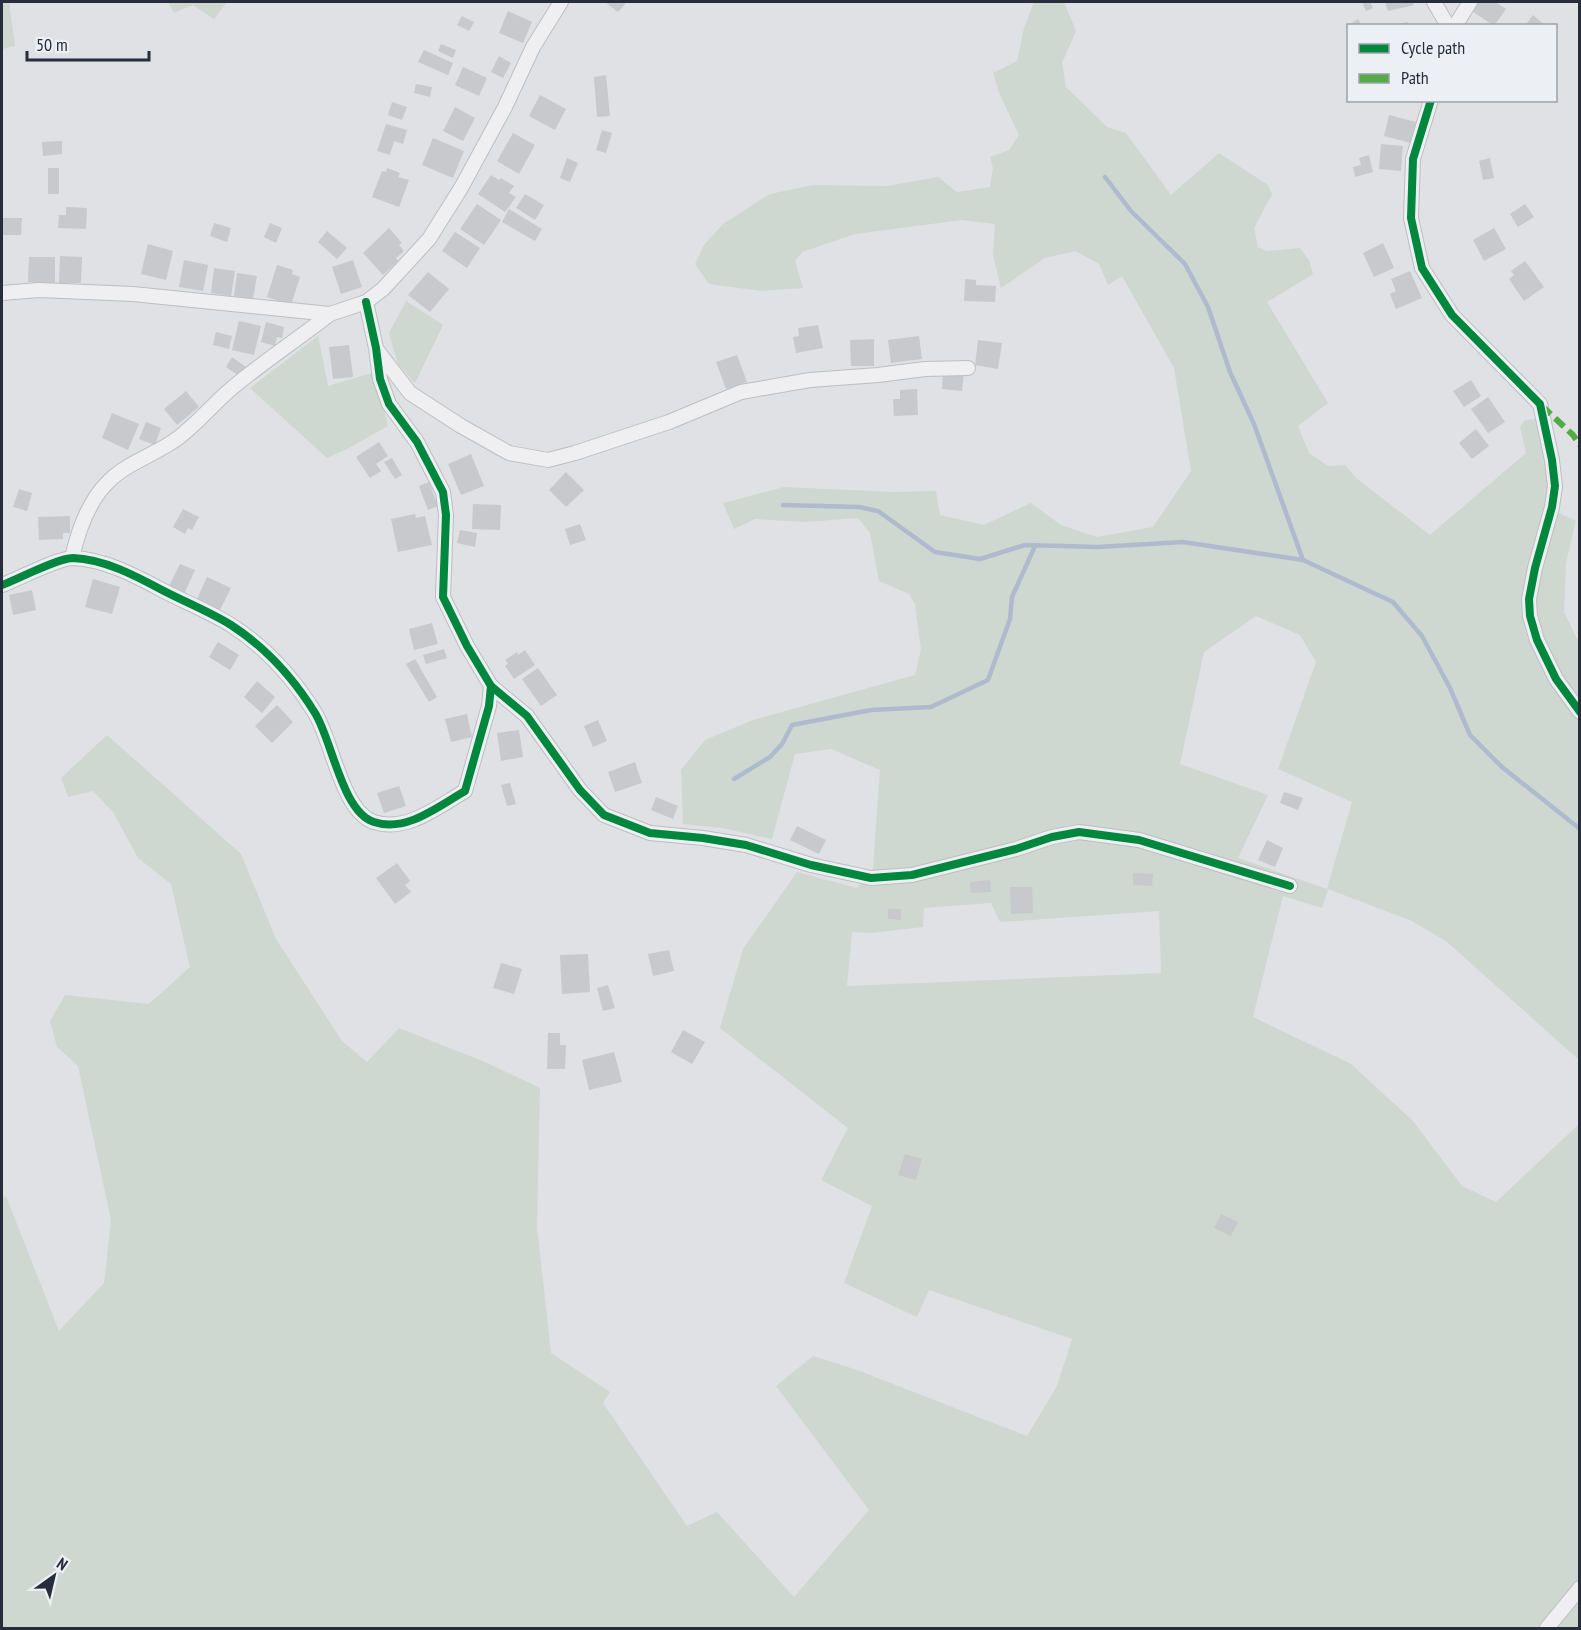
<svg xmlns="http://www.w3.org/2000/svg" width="1581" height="1630" font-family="'PT Sans Narrow',sans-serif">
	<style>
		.green { fill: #ced8d0; fill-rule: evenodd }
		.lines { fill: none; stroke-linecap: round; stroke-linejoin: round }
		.stream { stroke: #afbace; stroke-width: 4.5 }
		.building { fill: #c7c9cc }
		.minor-casing { stroke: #bcbec1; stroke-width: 16 }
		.minor { stroke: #efeff1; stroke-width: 14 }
		.quiet { stroke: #53ab46; stroke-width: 6; stroke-dasharray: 12 6; stroke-linecap: butt }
		.cycleway-casing { stroke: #eceff4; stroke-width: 11 }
		.cycleway { stroke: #00873e; stroke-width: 8 }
	</style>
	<rect width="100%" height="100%" fill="#dfe1e4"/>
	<!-- green -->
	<g class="green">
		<polygon points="2,2 9,2 15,46 2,49"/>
		<polygon points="168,2 227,2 214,19 193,5 174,13"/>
		<path d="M1034,2H1064L1076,31L1062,63L1066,87L1107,127L1126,133L1171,195L1219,153L1268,185L1272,194L1254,228L1258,247L1267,251L1300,248L1309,260L1313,274L1267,302L1328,403L1298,426L1309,453L1328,466L1345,465L1356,478L1430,535L1526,453L1520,427L1525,420L1537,419C1544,449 1553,476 1544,506L1576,521L1566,563L1564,612L1580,645L1579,1060L1447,942L1412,921L1328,889L1322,908L1283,896L1253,1017L1351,1064L1413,1121L1462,1186L1496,1202L1579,1124V1628H2V1198L6,1196L59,1331L104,1283L111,1220L78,1066L57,1047L50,1021L65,995L149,1004L190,967L171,884L138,858L113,812L93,791L68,797L61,778L107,735L241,854L276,939L342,1041L367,1062L399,1028L485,1062L540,1088L537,1227L551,1353L610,1392L603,1403L687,1526L717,1512L794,1597L869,1510L776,1386L813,1356L857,1370L1027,1436L1057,1386L1072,1339L929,1290L917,1317L844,1283L872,1206L821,1180L848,1128L720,1028L743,949L797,872L857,888L873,868L880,770L831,749L795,754L772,839L722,828L683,824L681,770L705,740L753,720L915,675L921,649L915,604L909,594L879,581L870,533L858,518L805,522L755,519L734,529L723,503L784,487L894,492L936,491L940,515L984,525L1031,503L1061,525L1097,537L1153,527L1191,471L1174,368L1122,276L1108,285L1099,264L1075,251L1045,258L1001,288L993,255L995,224L962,220L855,234L802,252L795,261L803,288L762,291L709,284L695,264L704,245L723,224L770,194L813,185L887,186L938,177L957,192L990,187L993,168L990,157L1009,150L1019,135L1000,95L993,73L1017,61L1024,28ZM1256,616L1300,635L1316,662L1278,769L1352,802L1327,889L1238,858L1268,795L1180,764L1204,652ZM991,903L1000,922L1159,911L1161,973L847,986L852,932L871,933L923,927L924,908Z"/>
		<polygon points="406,301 443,325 415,383 398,364 389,333"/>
		<polygon points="318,336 328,386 375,372 388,426 347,449 327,458 250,388"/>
	</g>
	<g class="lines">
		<!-- stream -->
		<g class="stream">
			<polyline points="1105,177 1131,211 1185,264 1208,307 1230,372 1254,424 1303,560"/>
			<polyline points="783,505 859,507 878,511 935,552 980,559 1025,545 1098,547 1183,542 1303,560 1393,602 1422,636 1450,688 1470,735 1502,767 1580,829"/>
			<polyline points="734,779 770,757 782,744 792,725 871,710 931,707 988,680 1010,619 1012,597 1035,546"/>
		</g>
	</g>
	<!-- building -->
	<g class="building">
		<polygon points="605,2 627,2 618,12"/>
		<polygon points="1362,2 1370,2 1373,8 1366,11"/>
		<polygon points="1385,2 1413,2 1414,5 1388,11"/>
		<polygon points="1479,2 1495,2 1506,9 1494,26 1472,11"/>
		<polygon points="508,11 532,22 523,43 499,33"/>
		<polygon points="1533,15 1546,26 1525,26"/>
		<polygon points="462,16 474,22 469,31 457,25"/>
		<polygon points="1358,19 1361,24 1359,26 1347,26"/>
		<polygon points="1408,22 1409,26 1395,26 1395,25"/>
		<polygon points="441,44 456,50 453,58 438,51"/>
		<polygon points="424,50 453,63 448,75 418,62"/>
		<polygon points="499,56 511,63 503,78 491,72"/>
		<polygon points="463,67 487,78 479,96 455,85"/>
		<polygon points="606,75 610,116 597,117 594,77"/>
		<polygon points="416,84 432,87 430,97 414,93"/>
		<polygon points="540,95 566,109 555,130 529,116"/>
		<polygon points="392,102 407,107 402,120 388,115"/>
		<polygon points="455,107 475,118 463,141 443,131"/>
		<polygon points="1389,115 1416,122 1411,143 1384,136"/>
		<polygon points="386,124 407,130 403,144 394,141 390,155 377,151"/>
		<polygon points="602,130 612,133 606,153 596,150"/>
		<polygon points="513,133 535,145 519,174 497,161"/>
		<polygon points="433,138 464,151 453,178 422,165"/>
		<polygon points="62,141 62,154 43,156 42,142"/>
		<polygon points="1381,144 1403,146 1401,171 1379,169"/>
		<polygon points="1369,155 1373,172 1355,177 1353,167 1361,165 1359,158"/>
		<polygon points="567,158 578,163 570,182 560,178"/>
		<polygon points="1490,158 1494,178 1483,180 1479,161"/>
		<rect x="48" y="168" width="11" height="26"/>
		<polygon points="387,168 400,173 398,177 409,180 399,207 372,197 382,171 386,172"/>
		<polygon points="491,175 499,180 501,178 514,186 509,193 516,197 505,212 478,194"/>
		<polygon points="525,194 544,205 535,220 516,208"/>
		<polygon points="477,204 501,220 484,245 460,229"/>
		<polygon points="1525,204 1534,217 1518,227 1510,214"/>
		<polygon points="66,207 87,208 86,229 58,228 59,215 66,215"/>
		<polygon points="509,209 542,229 535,241 502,222"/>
		<polygon points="2,218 22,218 21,235 2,235"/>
		<polygon points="214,223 231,228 227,242 210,236"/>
		<polygon points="270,223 282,228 276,243 264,237"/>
		<polygon points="389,228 402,243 399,245 404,251 396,258 398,261 383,275 363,253"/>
		<polygon points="1494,228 1506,249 1484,261 1473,240"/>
		<polygon points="327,231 347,248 337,259 318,242"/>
		<polygon points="455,232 480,248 467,268 442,251"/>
		<polygon points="1383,243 1394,268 1374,277 1363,253"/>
		<polygon points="148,244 173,251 166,280 141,274"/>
		<polygon points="60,256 82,257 81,283 59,283"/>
		<polygon points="29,257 55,257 55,283 28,282"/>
		<polygon points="184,260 208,265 203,291 179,287"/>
		<polygon points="353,260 362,287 341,294 332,267"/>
		<polygon points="1525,261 1544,287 1524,301 1509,279 1514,275 1511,271"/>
		<polygon points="277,265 293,270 292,274 300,277 291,305 267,297"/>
		<polygon points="214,268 235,271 231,296 211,293"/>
		<polygon points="1410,271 1422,298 1396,309 1390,294 1396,291 1391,279"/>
		<polygon points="428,272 449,289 430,312 408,295"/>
		<polygon points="237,273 257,276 253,299 234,296"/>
		<polygon points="965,279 976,280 976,285 996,286 995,302 964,301"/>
		<polygon points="239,321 261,326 254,355 232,350"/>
		<polygon points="266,322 284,327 282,338 277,337 275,346 261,342"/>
		<polygon points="818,325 823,348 796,353 793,337 799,336 798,328"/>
		<polygon points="216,332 232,336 229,349 213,345"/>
		<polygon points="919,336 922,359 891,363 888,340"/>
		<polygon points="874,339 874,366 851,366 850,340"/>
		<polygon points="978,340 1002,343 998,369 975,365"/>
		<polygon points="349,345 353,377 333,379 329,347"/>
		<polygon points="737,355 747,382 726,389 716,362"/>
		<polygon points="232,357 246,367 239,376 226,367"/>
		<polygon points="943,372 964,373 962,391 942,389"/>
		<polygon points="1471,380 1481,396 1464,407 1453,391"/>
		<polygon points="917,389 918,415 894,416 893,399 900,399 900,390"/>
		<polygon points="186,391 199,407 177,425 164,409"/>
		<polygon points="1488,397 1505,422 1488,433 1471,409"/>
		<polygon points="112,413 139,424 128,450 102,438"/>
		<polygon points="146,422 161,428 155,445 139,439"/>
		<polygon points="1476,429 1489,446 1472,459 1459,443"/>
		<polygon points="379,442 388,456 376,464 381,471 370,478 356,457"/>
		<polygon points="471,454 484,486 461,495 448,464"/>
		<polygon points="392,458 402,475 395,479 384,462"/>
		<polygon points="566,472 584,490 566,507 549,490"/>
		<polygon points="429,482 438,506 428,510 419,486"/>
		<polygon points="19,489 32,493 27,511 13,507"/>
		<polygon points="473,504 501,505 500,530 472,529"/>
		<polygon points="183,509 199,517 192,530 188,528 185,534 173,527"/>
		<polygon points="415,514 416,518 425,516 432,545 398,552 391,519"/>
		<polygon points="70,516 70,533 63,533 63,539 39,540 38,517"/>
		<polygon points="580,524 586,540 570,545 565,529"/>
		<polygon points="460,530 477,533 475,547 457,543"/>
		<polygon points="180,564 195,570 184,594 169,586"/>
		<polygon points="207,577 231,588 219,612 196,601"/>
		<polygon points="93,579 120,587 112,614 85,607"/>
		<polygon points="32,590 36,610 13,615 9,595"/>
		<polygon points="432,623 438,644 414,650 409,629"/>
		<polygon points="218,642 239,655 230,670 209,657"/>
		<polygon points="444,649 447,658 426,664 423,655"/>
		<polygon points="525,650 535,665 514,679 505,666 508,663 505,660 517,652 518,655"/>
		<polygon points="415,659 437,697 429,702 406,664"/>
		<polygon points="538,668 557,695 541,706 522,679"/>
		<polygon points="257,681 275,697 262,713 244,697"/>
		<polygon points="277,705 293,722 272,743 255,726"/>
		<polygon points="467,714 472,737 451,742 445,719"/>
		<polygon points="598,720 607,741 593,747 584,726"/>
		<polygon points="519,730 523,757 501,761 497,733"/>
		<polygon points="635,762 642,783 615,792 608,772"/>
		<polygon points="510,783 516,804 507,806 501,785"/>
		<polygon points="399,786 406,806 384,813 377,793"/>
		<polygon points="1284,792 1303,798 1298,810 1280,803"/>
		<polygon points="656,797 678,806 673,819 651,810"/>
		<polygon points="797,826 826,840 819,854 790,840"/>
		<polygon points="1267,840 1283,848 1275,867 1258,860"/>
		<polygon points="397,863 410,881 405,885 411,892 395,904 376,878"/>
		<polygon points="1133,873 1153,874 1152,886 1133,885"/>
		<polygon points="990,880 991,892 971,893 970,882"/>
		<polygon points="1010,887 1032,887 1033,913 1011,914"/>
		<polygon points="888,909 901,909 901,920 888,919"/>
		<polygon points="669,950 674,971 653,976 648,954"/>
		<polygon points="588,954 590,992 562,994 560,955"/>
		<polygon points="501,963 522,969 514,994 493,988"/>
		<polygon points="608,985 615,1008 603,1011 597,988"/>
		<polygon points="683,1030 705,1042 692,1064 671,1052"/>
		<polygon points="548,1033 560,1033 560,1045 566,1045 565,1069 547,1069"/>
		<polygon points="614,1052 622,1082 589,1090 582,1060"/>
		<polygon points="905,1154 922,1159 916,1180 898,1175"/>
		<polygon points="1221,1214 1238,1222 1231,1236 1214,1228"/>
	</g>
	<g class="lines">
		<!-- minor casing -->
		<g class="minor-casing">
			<g id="minor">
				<polyline points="1434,2 1448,26"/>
				<polyline points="1455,26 1470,2"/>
				<polyline points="1431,100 1413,159 1411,218 1422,268 1452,315 1540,404 1552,460 1555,486 1552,507 1535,568 1529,599 1530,616 1537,640 1556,679 1580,712"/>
				<polyline points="2,293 39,290 133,294 330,314 366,302 383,289 429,239 461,188 505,107 533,47 561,2"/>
				<polyline points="377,350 410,393 461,426 509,453 548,460 575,453 669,422 741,392 810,380 878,375 925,369 968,368"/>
				<path d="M72,558C78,531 88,501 109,481C128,462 157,454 178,438C198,423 213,404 232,388C263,362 298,339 330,314"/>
				<path d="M2,585C18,579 58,558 73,558C104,559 136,576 162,590C185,602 210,612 231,625C265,647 294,679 315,713C332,740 342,812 374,822C406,833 439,806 465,791L489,706L491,686L467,646L443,597L446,515L443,492L417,442L389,404L380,379L376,348L366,302"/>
				<polyline points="491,686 527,716 580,790 604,815 650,833 703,838 746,845 811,865 871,878 912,875 1016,849 1052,837 1079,832 1139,840 1290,886"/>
				<polyline points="1547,1628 1580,1588"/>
			</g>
		</g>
		<!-- minor -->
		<use href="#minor" class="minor"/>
		<!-- quiet -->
		<polyline class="quiet" points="1542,406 1573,435 1580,445"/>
		<!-- cycleway casing -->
		<g class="cycleway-casing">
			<g id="cycleway">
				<polyline points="1431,100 1413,159 1411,218 1422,268 1452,315 1540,404 1552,460 1555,486 1552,507 1535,568 1529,599 1530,616 1537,640 1556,679 1580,712"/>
				<path d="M2,585C18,579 58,558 73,558C104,559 136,576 162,590C185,602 210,612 231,625C265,647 294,679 315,713C332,740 342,812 374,822C406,833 439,806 465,791L489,706L491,686L467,646L443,597L446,515L443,492L417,442L389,404L380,379L376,348L366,302"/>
				<polyline points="491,686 527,716 580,790 604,815 650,833 703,838 746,845 811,865 871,878 912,875 1016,849 1052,837 1079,832 1139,840 1290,886"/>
			</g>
		</g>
		<!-- cycleway -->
		<use href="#cycleway" class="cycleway"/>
	</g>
	<!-- border -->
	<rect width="1581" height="1630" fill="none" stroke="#282d3c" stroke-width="6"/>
	<!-- legend -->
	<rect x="1347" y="24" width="210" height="78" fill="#eceff4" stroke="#9ea1aa" stroke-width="1.5"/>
	<rect x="1359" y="44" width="30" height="9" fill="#00873e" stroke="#9ea1aa" stroke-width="1.5"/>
	<text x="1401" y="54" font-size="18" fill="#282d3c">Cycle path</text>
	<rect x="1359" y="74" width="30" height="9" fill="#53ab46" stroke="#9ea1aa" stroke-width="1.5"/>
	<text x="1401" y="84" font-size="18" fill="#282d3c">Path</text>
	<!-- north arrow -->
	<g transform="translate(54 1576) rotate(34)" stroke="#eceff4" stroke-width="4.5" paint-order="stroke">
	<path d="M0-4.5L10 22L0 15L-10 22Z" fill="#282d3c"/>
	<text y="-9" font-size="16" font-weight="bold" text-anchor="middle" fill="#282d3c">N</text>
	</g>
	<!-- scale -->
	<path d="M27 51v9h122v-9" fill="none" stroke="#282d3c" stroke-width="3"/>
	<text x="36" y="51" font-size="18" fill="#282d3c" stroke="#eceff4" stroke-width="4.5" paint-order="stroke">50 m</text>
</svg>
